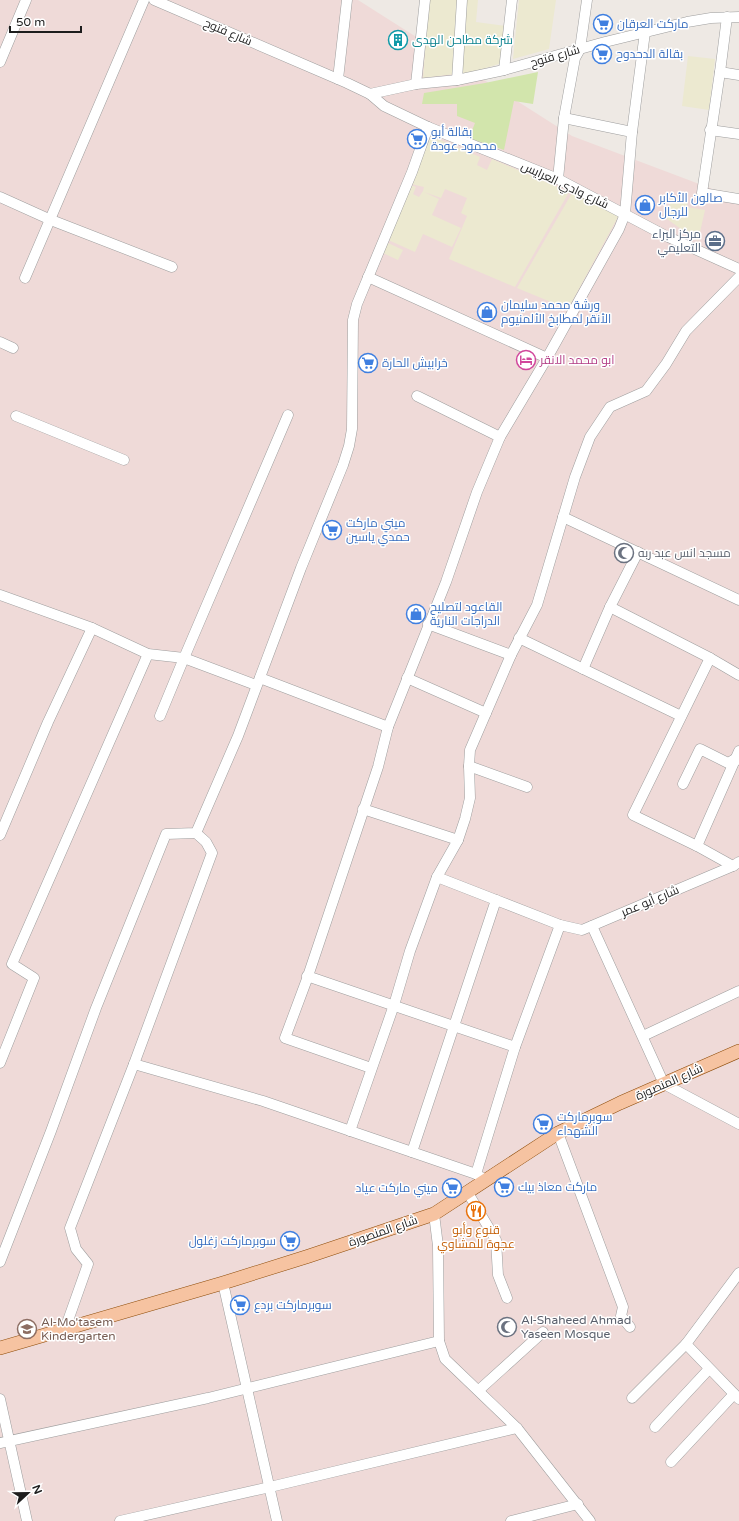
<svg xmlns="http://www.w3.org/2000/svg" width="739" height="1521" font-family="'Varela Round',Cairo,sans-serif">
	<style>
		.military { fill: #efdad8 }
		.farmland { fill: #ece9d0 }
		.grass { fill: #d2e5ac }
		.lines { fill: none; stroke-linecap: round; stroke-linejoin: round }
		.minor-casing { stroke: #9e9e9e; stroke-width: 11 }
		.major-casing { stroke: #8e4c09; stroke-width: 14 }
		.minor { stroke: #fff; stroke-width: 10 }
		.major { stroke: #f6c3a1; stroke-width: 13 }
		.labels { text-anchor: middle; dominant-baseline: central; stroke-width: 3; stroke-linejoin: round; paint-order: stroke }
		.shop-label { font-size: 12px; fill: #366cbe; stroke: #fff; text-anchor: start }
		.street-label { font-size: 12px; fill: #1d1d1d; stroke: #fff }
		.culture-label { font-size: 12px; fill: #0d838f; stroke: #fff; text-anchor: start }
		.service-label { font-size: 12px; fill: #4e5e75; stroke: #fff; text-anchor: end }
		.hotel-label { font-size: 12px; fill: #b23c85; stroke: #fff; text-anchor: start }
		.worship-label { font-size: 12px; fill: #5b616d; stroke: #fff; text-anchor: start }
		.food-label { font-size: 12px; fill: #c56008; stroke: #fff }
		.education-label { font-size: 12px; fill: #785e54; stroke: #fff; text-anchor: start }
	</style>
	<rect width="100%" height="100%" fill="#eee9e4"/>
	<!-- military -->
	<polygon class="military" points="0,0 358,0 572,136 739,199 739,1521 0,1521"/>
	<!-- farmland -->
	<g class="farmland">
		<polygon points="429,0 459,0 455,74 423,78"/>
		<polygon points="466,0 478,0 476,22 506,26 502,63 460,76"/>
		<polygon points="519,0 556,0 549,49 513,59"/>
		<polygon points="688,56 715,59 709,110 682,106"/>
		<polygon points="431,136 480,157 477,165 487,170 492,159 569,192 515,287 449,259 467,216 461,213 467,198 445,189 441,198 424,192 439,199 432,215 461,228 452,247 423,234 415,252 386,239 411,185 416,187 413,194 419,197 423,191 424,187 411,184"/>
		<polygon points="572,193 616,212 618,217 568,309 517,288"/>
		<polygon points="671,196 688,200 687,207 705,210 698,241 667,219"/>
		<polygon points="388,243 403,250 398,260 383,253"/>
	</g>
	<!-- grass -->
	<polygon class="grass" points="538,72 533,104 514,101 504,150 469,138 475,123 457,116 457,104 422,104 424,93 485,83"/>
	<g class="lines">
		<!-- minor casing -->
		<g class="minor-casing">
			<g id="minor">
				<polyline points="154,0 347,83 370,94 384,106 428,127 558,179 666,236 739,269"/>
				<polyline points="727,17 720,72 702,193 739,199"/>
				<polyline points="0,62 26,0"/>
				<polyline points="504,70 512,0"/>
				<polyline points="720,72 739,75"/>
				<polyline points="338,79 347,0"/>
				<polyline points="457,80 462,0"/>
				<polyline points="416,84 425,0"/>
				<polyline points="370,94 416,84 457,80 504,70 605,42 687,22 711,18 739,17"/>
				<polyline points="564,118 632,132"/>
				<polyline points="710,130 739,134"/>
				<polyline points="558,179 564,118 575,58 580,49 587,0"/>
				<polyline points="0,197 51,220 172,267"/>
				<polyline points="368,277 547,358"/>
				<polyline points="25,278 144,0"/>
				<polyline points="0,342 13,348"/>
				<polyline points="417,396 500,437"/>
				<polyline points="16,416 124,460"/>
				<polyline points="563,517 739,600"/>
				<polyline points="638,552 610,607 710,658 739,675"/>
				<polyline points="0,595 92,628 148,654 184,658 256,685"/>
				<polyline points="428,624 511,655"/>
				<polyline points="519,638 681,716"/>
				<polyline points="710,658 633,815 697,846 733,866"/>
				<polyline points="583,669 610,607"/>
				<polyline points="260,678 388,727"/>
				<polyline points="407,678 486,713"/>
				<polyline points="160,716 184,658 288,415"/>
				<polyline points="683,784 700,749 728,763 735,759 737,760"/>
				<polyline points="527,787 469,766 470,750 511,655 537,605 575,477 590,437 610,407 646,391 666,364 686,331 739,277"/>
				<polyline points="363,809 458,840"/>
				<polyline points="0,835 48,722 92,628"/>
				<polyline points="697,846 739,751"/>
				<polyline points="437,877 496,900"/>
				<polyline points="560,925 582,930 733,866 739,862"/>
				<polyline points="592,926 664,1084 739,1124"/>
				<polyline points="307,976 515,1047"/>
				<polyline points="643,1036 739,991"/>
				<polyline points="0,1063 34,978 12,964 148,654"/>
				<polyline points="134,1064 263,1101 476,1174 482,1178"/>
				<polyline points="371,1068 285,1038 307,979 378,767 388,727 446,582 477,492 500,437 547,358 619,229 625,214 632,132 645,32"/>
				<polyline points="350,1131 394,1005 410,951 437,877 458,840 465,819 470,798 469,766"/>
				<polyline points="558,1133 623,1307 621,1316 630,1327"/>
				<polyline points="412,1152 496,900 560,925 515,1047 476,1174"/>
				<polyline points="468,1193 496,1240 498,1275 507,1298"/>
				<polyline points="434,1214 438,1246 439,1341 445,1359 517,1428 590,1521"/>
				<polyline points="0,1262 51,1131 96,1008 166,834 196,833 238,736 301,568 343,465 349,446 352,429 353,320 357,304 412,172 428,127"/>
				<polyline points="739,1273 686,1344 739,1399"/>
				<polyline points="223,1283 277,1521"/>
				<polyline points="65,1329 88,1264 76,1249 70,1228 134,1064 212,853 206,842 196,833"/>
				<polyline points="479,1390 543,1332"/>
				<polyline points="632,1398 686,1344"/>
				<polyline points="0,1399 27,1521"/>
				<polyline points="655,1427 709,1369"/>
				<polyline points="0,1443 208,1398 439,1341"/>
				<polyline points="671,1462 734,1394"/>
				<polyline points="120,1521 270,1487 517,1428"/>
				<polyline points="511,1521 578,1504"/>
			</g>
		</g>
		<!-- major casing -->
		<g class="major-casing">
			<polyline id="major" points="0,1348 223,1283 309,1256 434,1214 558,1133 620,1103 739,1051"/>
		</g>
		<!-- minor -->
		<use href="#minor" class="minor"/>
		<!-- major -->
		<use href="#major" class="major"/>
	</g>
	<!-- icons -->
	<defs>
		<g id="supermarket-ring" transform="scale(1)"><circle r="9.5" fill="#fff" stroke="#3f7fe0" stroke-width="1.5"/><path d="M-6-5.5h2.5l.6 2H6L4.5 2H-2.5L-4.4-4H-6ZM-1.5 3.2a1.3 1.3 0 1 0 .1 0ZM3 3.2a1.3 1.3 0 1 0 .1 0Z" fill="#3f7fe0"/></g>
		<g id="building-ring" transform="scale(1)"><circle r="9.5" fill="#fff" stroke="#0f9aa8" stroke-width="1.5"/><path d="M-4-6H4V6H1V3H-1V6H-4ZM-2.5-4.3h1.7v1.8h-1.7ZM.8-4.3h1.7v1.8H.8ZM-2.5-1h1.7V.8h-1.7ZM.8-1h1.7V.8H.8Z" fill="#0f9aa8"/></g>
		<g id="shop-ring" transform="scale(1)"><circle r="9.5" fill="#fff" stroke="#3f7fe0" stroke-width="1.5"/><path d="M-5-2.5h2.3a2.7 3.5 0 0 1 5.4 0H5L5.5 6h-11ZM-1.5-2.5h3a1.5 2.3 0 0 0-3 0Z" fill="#3f7fe0"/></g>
		<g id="office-ring" transform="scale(1)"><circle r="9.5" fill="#fff" stroke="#5c6f8a" stroke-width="1.5"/><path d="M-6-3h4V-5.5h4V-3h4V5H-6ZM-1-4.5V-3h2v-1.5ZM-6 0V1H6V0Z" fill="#5c6f8a"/></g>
		<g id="hotel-ring" transform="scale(1)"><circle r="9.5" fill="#fff" stroke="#d1479c" stroke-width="1.5"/><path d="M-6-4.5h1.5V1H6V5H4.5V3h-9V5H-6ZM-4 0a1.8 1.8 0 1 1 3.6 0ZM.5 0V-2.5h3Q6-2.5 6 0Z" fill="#d1479c"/></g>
		<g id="mosque-ring" transform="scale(1)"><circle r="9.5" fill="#fff" stroke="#6b7280" stroke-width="1.5"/><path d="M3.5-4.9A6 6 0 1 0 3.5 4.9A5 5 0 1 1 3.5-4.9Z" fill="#6b7280"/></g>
		<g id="restaurant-ring" transform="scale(1)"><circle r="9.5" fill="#fff" stroke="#e8710a" stroke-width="1.5"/><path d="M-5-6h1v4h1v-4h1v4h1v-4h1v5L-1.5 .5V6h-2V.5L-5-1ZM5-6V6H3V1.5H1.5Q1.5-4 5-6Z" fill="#e8710a"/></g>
		<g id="school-ring" transform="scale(1)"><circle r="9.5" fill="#fff" stroke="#8d6e63" stroke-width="1.5"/><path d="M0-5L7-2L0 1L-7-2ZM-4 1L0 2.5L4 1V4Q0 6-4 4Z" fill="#8d6e63"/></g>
	</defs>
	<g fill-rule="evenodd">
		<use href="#supermarket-ring" x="603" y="24"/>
		<use href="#building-ring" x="398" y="40"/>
		<use href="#supermarket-ring" x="602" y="54"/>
		<use href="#supermarket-ring" x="417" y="139"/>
		<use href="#shop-ring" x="645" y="205"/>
		<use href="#office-ring" x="715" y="241"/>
		<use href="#shop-ring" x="487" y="312"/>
		<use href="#hotel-ring" x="526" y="360"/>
		<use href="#supermarket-ring" x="368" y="363"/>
		<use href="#supermarket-ring" x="332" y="530"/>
		<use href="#mosque-ring" x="624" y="553"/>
		<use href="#shop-ring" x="416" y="614"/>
		<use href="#supermarket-ring" x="543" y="1124"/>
		<use href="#supermarket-ring" x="504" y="1187"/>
		<use href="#supermarket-ring" x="452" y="1188"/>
		<use href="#restaurant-ring" x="476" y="1211"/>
		<use href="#supermarket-ring" x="290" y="1241"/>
		<use href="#supermarket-ring" x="240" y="1305"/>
		<use href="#mosque-ring" x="507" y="1327"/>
		<use href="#school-ring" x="27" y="1329"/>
	</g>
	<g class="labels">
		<!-- shop labels -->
		<g class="shop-label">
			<text x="617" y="24">ماركت العرقان</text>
			<text x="616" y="54">بقالة الدحدوح</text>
			<text x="431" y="132">بقالة أبو<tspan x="431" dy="14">محمود عودة</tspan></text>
			<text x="659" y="198">صالون الأكابر<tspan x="659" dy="14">للرجال</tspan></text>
			<text x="501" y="305">ورشة محمد سليمان<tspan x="501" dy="14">الأنقر لمطابخ الألمنيوم</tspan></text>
			<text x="382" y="363">خرابيش الحارة</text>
			<text x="346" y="523">ميني ماركت<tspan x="346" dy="14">حمدي ياسين</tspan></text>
			<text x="430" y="607">القاعود لتصليح<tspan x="430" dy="14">الدراجات النارية</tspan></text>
			<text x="557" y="1117">سوبرماركت<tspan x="557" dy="14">الشهداء</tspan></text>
			<text x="518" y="1187">ماركت معاذ بيك</text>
			<text x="438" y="1188" text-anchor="end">ميني ماركت عياد</text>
			<text x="276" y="1241" text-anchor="end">سوبرماركت زغلول</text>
			<text x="254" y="1305">سوبرماركت بردع</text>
		</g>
		<!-- street labels -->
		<g class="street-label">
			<text transform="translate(228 32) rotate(23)">شارع فتوح</text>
			<text transform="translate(555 56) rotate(-16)">شارع فتوح</text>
			<text transform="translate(565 185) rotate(25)">شارع وادي العرايس</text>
			<text transform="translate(650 901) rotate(-23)">شارع أبو عمر</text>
			<text transform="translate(669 1082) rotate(-24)">شارع المنصورة</text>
			<text transform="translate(383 1231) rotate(-19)">شارع المنصورة</text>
		</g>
		<!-- culture labels -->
		<g class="culture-label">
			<text x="412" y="40">شركة مطاحن الهدى</text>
		</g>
		<!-- service labels -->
		<g class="service-label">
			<text x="701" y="234">مركز البراء<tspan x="701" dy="14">التعليمي</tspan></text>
		</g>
		<!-- hotel labels -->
		<g class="hotel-label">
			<text x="540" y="360">ابو محمد الانقر</text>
		</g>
		<!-- worship labels -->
		<g class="worship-label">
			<text x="638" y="553">مسجد انس عبد ربه</text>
			<text x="521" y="1320">Al-Shaheed Ahmad<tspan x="521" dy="14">Yaseen Mosque</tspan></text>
		</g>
		<!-- food labels -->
		<g class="food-label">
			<text x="476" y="1230">قنوع وأبو<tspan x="476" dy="14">عجوة للمشاوي</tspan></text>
		</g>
		<!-- education labels -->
		<g class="education-label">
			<text x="41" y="1322">Al-Mo'tasem<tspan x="41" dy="14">Kindergarten</tspan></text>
		</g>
	</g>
	<!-- north arrow -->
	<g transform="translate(28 1493) rotate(68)" stroke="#ffffff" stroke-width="3" paint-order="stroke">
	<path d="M0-3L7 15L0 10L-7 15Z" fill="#1d1d1d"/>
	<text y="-6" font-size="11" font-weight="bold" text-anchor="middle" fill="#1d1d1d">N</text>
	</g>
	<!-- scale -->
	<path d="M10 26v6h71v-6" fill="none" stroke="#1d1d1d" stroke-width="2"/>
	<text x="16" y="26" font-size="12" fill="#1d1d1d" stroke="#ffffff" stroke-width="3" paint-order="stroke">50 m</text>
</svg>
